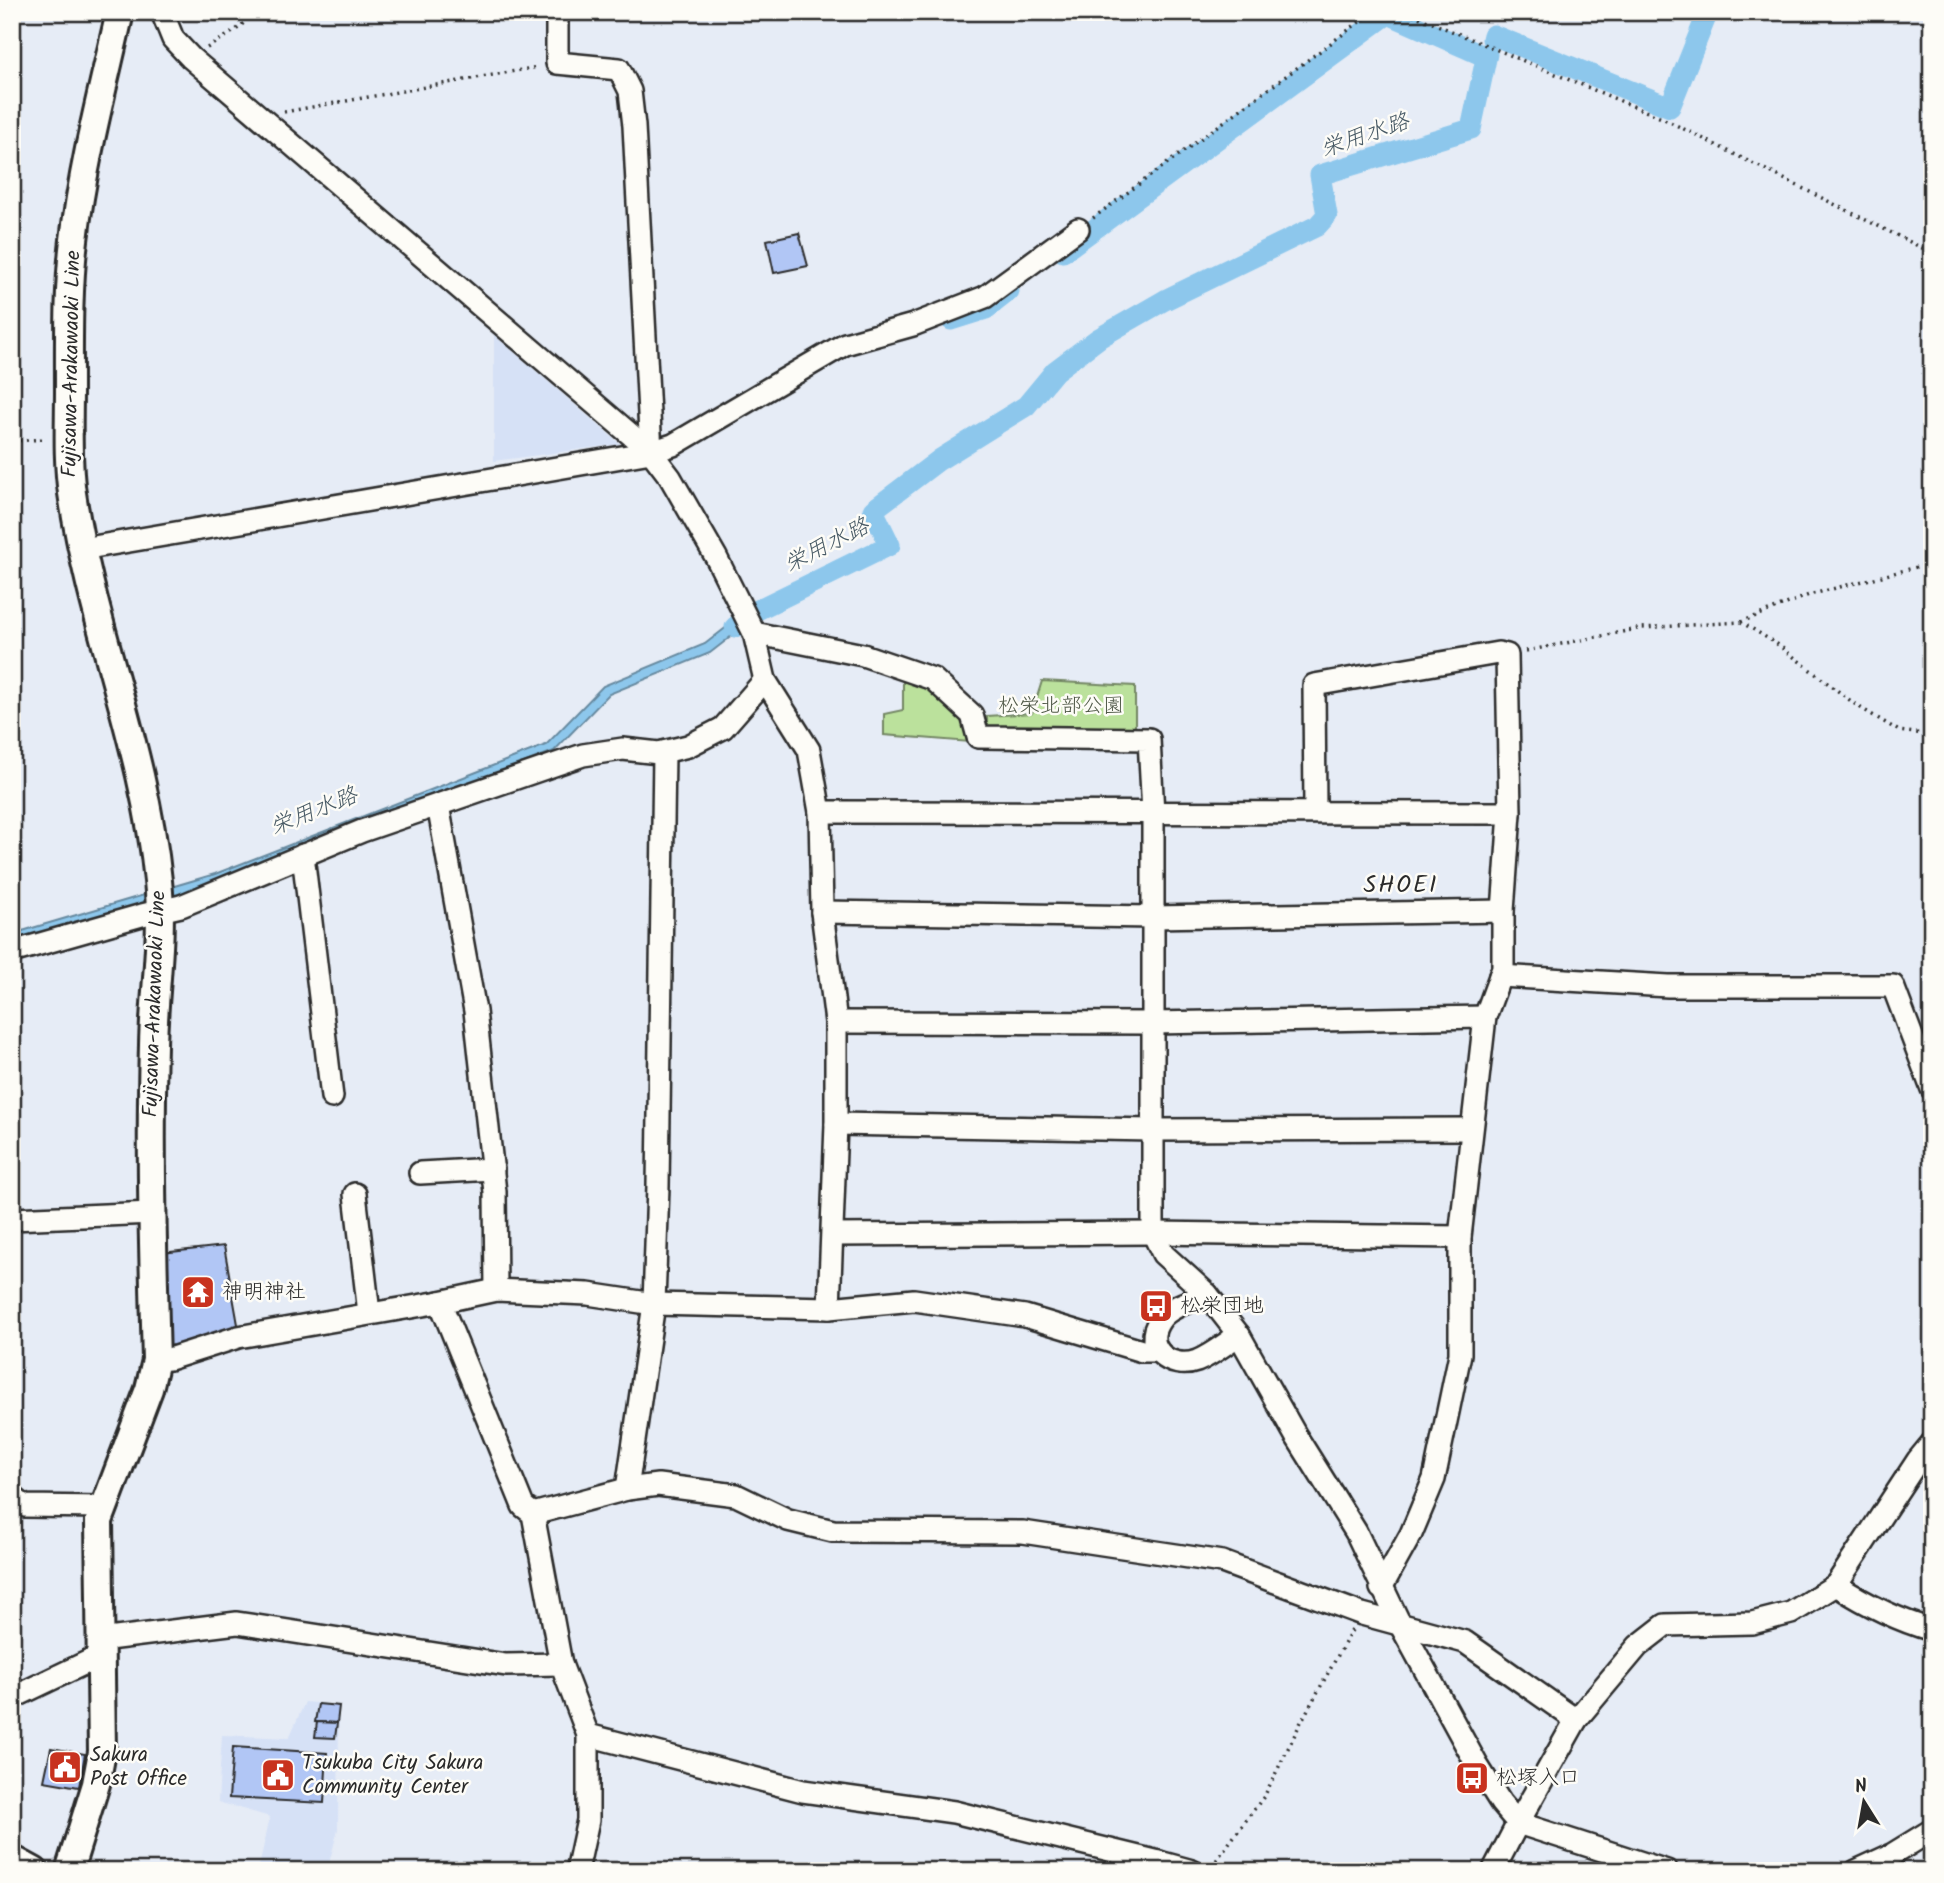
<svg xmlns="http://www.w3.org/2000/svg" width="1944" height="1883" font-family="Kalam,'Klee One',sans-serif">
	<style>
		.built { fill: #d6e1f6 }
		.green { fill: #bbe19c; stroke: #738664; stroke-width: 2 }
		.water { fill: #8dc7ec; stroke: #66899f; stroke-width: 2 }
		.lines { fill: none; stroke-linecap: round; stroke-linejoin: round }
		.canal { stroke: #8dc7ec; stroke-width: 21 }
		.building { fill: #b1c6f5; stroke: #2b2b2b; stroke-width: 2 }
		.minor-casing { stroke: #2b2b2b; stroke-width: 26 }
		.major-casing { stroke: #2b2b2b; stroke-width: 32 }
		.path { stroke: #2b2b2b; stroke-width: 3.5; stroke-dasharray: 2 5; stroke-linecap: butt }
		.minor { stroke: #fdfcf7; stroke-width: 21 }
		.major { stroke: #fdfcf7; stroke-width: 26 }
		.labels { text-anchor: middle; dominant-baseline: central; stroke-width: 5; stroke-linejoin: round; paint-order: stroke }
		.street-label { font-size: 21px; fill: #2b2b2b; stroke: #fdfcf7 }
		.park-label { font-size: 21px; fill: #4f5847; stroke: #fdfcf7 }
		.poi-label { font-size: 21px; fill: #2b2b2b; stroke: #fdfcf7; text-anchor: start }
		.water-label { font-size: 23px; font-style: italic; fill: #485a65; stroke: #fdfcf7 }
		.quarter-label { font-size: 24px; letter-spacing: 2px; fill: #2b2b2b; stroke: #fdfcf7 }
	</style>
	<rect width="100%" height="100%" fill="#e6ecf6"/>
	<filter id="ink" filterUnits="userSpaceOnUse"><feTurbulence type="fractalNoise" baseFrequency=".0143" numOctaves="2"/><feDisplacementMap in="SourceGraphic" scale="14" xChannelSelector="R" yChannelSelector="G"/><feConvolveMatrix kernelMatrix="1 2 1 2 8 2 1 2 1" color-interpolation-filters="sRGB"/></filter>
	<g filter="url(#ink)">
		<!-- built -->
		<g class="built">
			<polygon points="494,335 620,444 494,461"/>
			<polygon points="305,1702 339,1705 338,1829 327,1871 258,1871 270,1817 218,1802 222,1735 289,1738"/>
		</g>
		<!-- green -->
		<g class="green">
			<polygon points="903,681 932,688 967,721 970,742 884,735 884,714 903,710"/>
			<polygon points="1042,681 1135,686 1135,729 987,731 987,716 1032,713"/>
		</g>
		<!-- water -->
		<polygon class="water" points="756,604 760,614 710,653 609,694 554,751 218,883 12,943 12,934 215,874 546,745 603,686 705,644"/>
		<g class="lines">
			<!-- canal -->
			<g class="canal">
				<polyline points="1492,39 1493,35 1670,107 1708,12"/>
				<polyline points="1063,252 1388,14 1486,57"/>
				<polyline points="951,320 986,309 1009,291"/>
				<polyline points="735,627 757,610 890,545 873,510 939,460 1026,406 1055,371 1099,338 1165,300 1317,226 1327,215 1320,175 1471,129 1487,54"/>
			</g>
		</g>
		<!-- building -->
		<g class="building">
			<polygon points="799,233 808,266 774,273 767,240"/>
			<polygon points="224,1246 239,1330 167,1353 162,1253"/>
			<polygon points="318,1704 339,1706 337,1723 315,1722"/>
			<polygon points="317,1722 337,1723 335,1738 315,1737"/>
			<polygon points="233,1747 327,1753 324,1803 229,1798"/>
			<polygon points="51,1748 85,1754 79,1787 44,1781"/>
		</g>
		<g class="lines">
			<!-- minor casing -->
			<g class="minor-casing">
				<g id="minor">
					<polyline points="162,12 173,39 191,58 651,452 670,477 716,557 754,633 765,680 809,750 820,812 822,912 836,1022 836,1124 829,1308"/>
					<polyline points="557,12 557,63 619,69 630,91 634,126 651,452"/>
					<polyline points="82,549 651,452 673,445 845,344 913,325 985,297 1078,229"/>
					<polyline points="754,633 863,655 933,679 972,715 978,737 1149,739 1153,813 1153,1233 1163,1254 1207,1294 1239,1335 1296,1436 1356,1532 1401,1626 1477,1765 1501,1803 1518,1823 1493,1871"/>
					<polyline points="438,805 475,1011 495,1192 496,1290"/>
					<polyline points="820,812 1510,813"/>
					<polyline points="303,855 332,1097"/>
					<polyline points="822,912 1153,917 1503,911"/>
					<polyline points="12,952 142,915 181,906 362,831 583,755 623,749 659,753 688,746 723,728 765,680"/>
					<polyline points="1500,976 1668,986 1893,986 1932,1089"/>
					<polyline points="836,1022 1152,1023 1485,1017"/>
					<polyline points="836,1124 1152,1130 1471,1129"/>
					<polyline points="420,1173 493,1169"/>
					<polyline points="355,1194 369,1313"/>
					<polyline points="12,1219 152,1213"/>
					<polyline points="833,1235 1153,1233 1460,1237 1485,1017 1503,968 1503,911 1510,813 1507,655 1498,653 1314,685 1315,811"/>
					<path d="M1207,1294C1193,1301 1169,1306 1160,1320C1141,1347 1170,1371 1197,1361C1212,1355 1226,1343 1239,1335"/>
					<polyline points="440,1302 523,1506 533,1514 561,1664 588,1735 588,1820 577,1871"/>
					<polyline points="156,1360 169,1359 238,1337 440,1302 496,1290 588,1294 654,1304 829,1308 914,1300 1025,1316 1142,1351 1158,1351"/>
					<polyline points="627,1489 654,1304 658,1186 664,752"/>
					<polyline points="12,1496 24,1506 103,1507"/>
					<polyline points="533,1514 627,1489 658,1485 736,1495 788,1520 833,1531 1023,1532 1222,1562 1362,1614 1465,1642 1576,1720"/>
					<path d="M1836,1585C1867,1605 1897,1620 1932,1630"/>
					<polyline points="1381,1588 1411,1534 1434,1479 1460,1354 1460,1237"/>
					<polyline points="100,1640 237,1623 506,1665 561,1664"/>
					<polyline points="12,1698 100,1656"/>
					<polyline points="588,1735 803,1791 954,1812 1159,1862"/>
					<polyline points="1158,1871 1159,1862 1192,1871"/>
					<polyline points="1667,1871 1518,1823 1576,1720 1638,1646 1665,1625 1752,1623 1791,1613 1836,1585 1918,1460 1932,1443"/>
					<polyline points="1856,1871 1893,1854 1932,1830"/>
				</g>
			</g>
			<!-- major casing -->
			<g class="major-casing">
				<g id="major">
					<polyline points="12,1859 34,1871"/>
					<path d="M69,1871L96,1784L102,1752L99,1521L149,1389L156,1360C153,1254 150,1150 153,1045C154,990 164,935 158,881C145,749 91,624 72,493C67,460 69,424 69,391C69,341 68,290 74,240C83,163 103,88 120,12"/>
				</g>
			</g>
			<!-- path -->
			<g class="path">
				<polyline points="1406,12 1664,119 1932,253"/>
				<polyline points="207,48 236,30 256,12"/>
				<polyline points="284,112 538,67"/>
				<polyline points="1093,218 1373,12"/>
				<polyline points="12,441 46,439"/>
				<polyline points="1741,622 1809,595 1932,563"/>
				<polyline points="1526,651 1642,628 1741,622 1777,644 1856,705 1899,731 1932,735"/>
				<polyline points="1212,1866 1265,1795 1301,1722 1352,1630"/>
			</g>
			<!-- minor -->
			<use href="#minor" class="minor"/>
			<!-- major -->
			<use href="#major" class="major"/>
		</g>
	</g>
	<!-- icons -->
	<defs>
		<g id="temple-square" transform="scale(1.75)"><rect x="-9" y="-9" width="18" height="18" rx="4" fill="#c8321e" stroke="#fdfcf7"/><path d="M0-6L5-2H3V0L6.5 2.5H4V6H1.5V3h-3V6H-4V2.5H-6.5L-3 0V-2H-5Z" fill="#fff"/></g>
		<g id="bus-square" transform="scale(1.75)"><rect x="-9" y="-9" width="18" height="18" rx="4" fill="#c8321e" stroke="#fdfcf7"/><path d="M-5-6H5V4H4V6H2V4H-2V6H-4V4H-5ZM-3.5-4V0h7V-4ZM-3.5 1.2v1.5H-2V1.2ZM2 1.2v1.5H3.5V1.2Z" fill="#fff"/></g>
		<g id="civic-square" transform="scale(1.75)"><rect x="-9" y="-9" width="18" height="18" rx="4" fill="#c8321e" stroke="#fdfcf7"/><path d="M-.6-6.5H3V-4.5H.6V-3L4-1V1h2V6H-6V1h2V-1L-.6-3ZM-1.2 2.5V6h2.4V2.5Z" fill="#fff"/></g>
	</defs>
	<g fill-rule="evenodd">
		<use href="#temple-square" x="198" y="1292"/>
		<use href="#bus-square" x="1156" y="1306"/>
		<use href="#civic-square" x="65" y="1767"/>
		<use href="#civic-square" x="278" y="1775"/>
		<use href="#bus-square" x="1472" y="1778"/>
	</g>
	<g class="labels">
		<!-- street labels -->
		<g class="street-label">
			<text transform="translate(72 364) rotate(-89)">Fujisawa-Arakawaoki Line</text>
			<text transform="translate(155 1004) rotate(-88)">Fujisawa-Arakawaoki Line</text>
		</g>
		<!-- park labels -->
		<g class="park-label">
			<text x="1061" y="706">松栄北部公園</text>
		</g>
		<!-- poi labels -->
		<g class="poi-label">
			<text x="222" y="1292">神明神社</text>
			<text x="1180" y="1306">松栄団地</text>
			<text x="90" y="1755">Sakura<tspan x="90" dy="24">Post Office</tspan></text>
			<text x="302" y="1763">Tsukuba City Sakura<tspan x="302" dy="24">Community Center</tspan></text>
			<text x="1496" y="1778">松塚入口</text>
		</g>
		<!-- water labels -->
		<g class="water-label">
			<text transform="translate(1365 136) rotate(-19)">栄用水路</text>
			<text transform="translate(827 546) rotate(-27)">栄用水路</text>
			<text transform="translate(314 812) rotate(-22)">栄用水路</text>
		</g>
		<!-- quarter labels -->
		<g class="quarter-label">
			<text x="1401" y="885">SHOEI</text>
		</g>
	</g>
	<!-- margin -->
	<rect width="1944" height="1883" fill="none" stroke="#fdfcf7" stroke-width="42"/>
	<rect x="21" y="21" width="1902" height="1841" fill="none" stroke="#2b2b2b" stroke-width="2.5" filter="url(#ink)"/>
	<!-- north arrow -->
	<g transform="translate(1864 1802) rotate(349)" stroke="#fdfcf7" stroke-width="5" paint-order="stroke">
	<path d="M0-5L12 26L0 18L-12 26Z" fill="#2b2b2b"/>
	<text y="-10" font-size="19" font-weight="bold" text-anchor="middle" fill="#2b2b2b">N</text>
	</g>
</svg>
